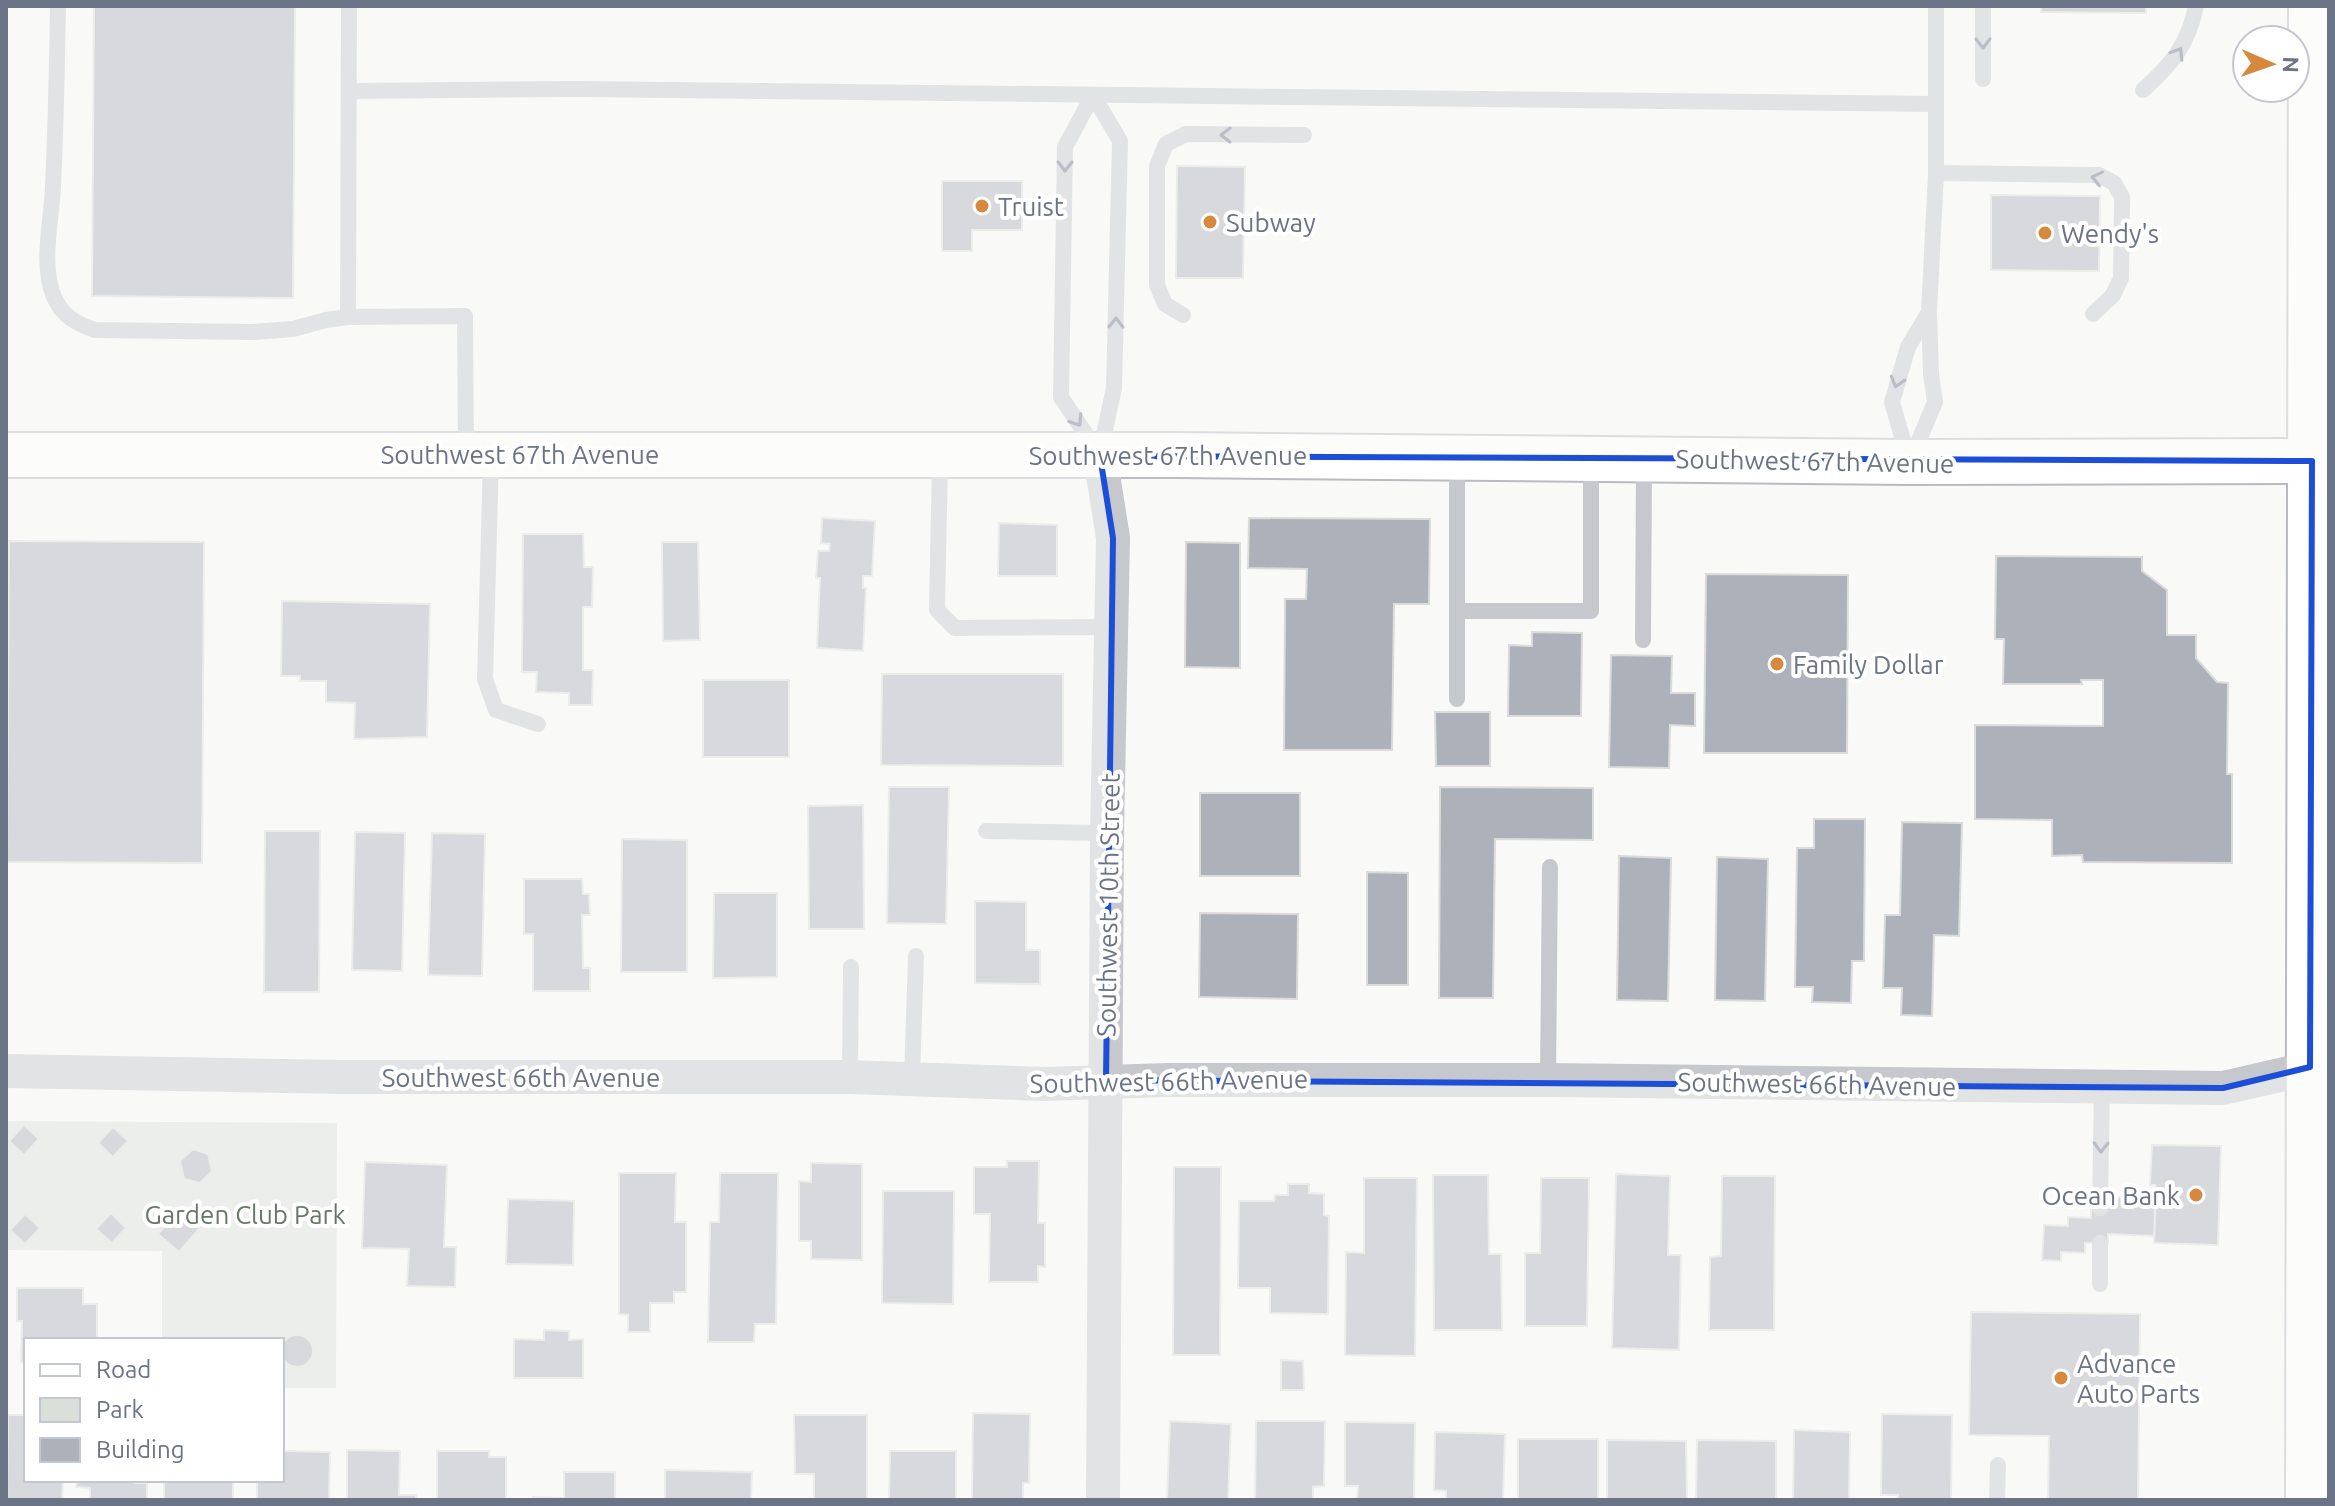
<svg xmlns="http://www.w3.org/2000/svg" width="2335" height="1506" font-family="Ubuntu,sans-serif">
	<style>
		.green { fill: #dae0d9 }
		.building { fill: #adb1ba; stroke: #dbdcda; stroke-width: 2 }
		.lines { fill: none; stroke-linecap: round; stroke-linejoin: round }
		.secondary-casing { stroke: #b9bbc1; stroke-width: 48 }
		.primary-casing { stroke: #b7babf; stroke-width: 48 }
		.lane { stroke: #c6c8cd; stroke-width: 16 }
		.street { stroke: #c6c8cd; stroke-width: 34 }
		.secondary { stroke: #fff; stroke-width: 44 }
		.primary { stroke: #fff; stroke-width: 44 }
		.oneway { stroke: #70778a }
		.marked { fill: none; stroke: #1d4ed8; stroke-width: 6; stroke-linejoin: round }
		.poi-dot { fill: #d6883c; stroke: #fff; stroke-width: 3 }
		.labels { text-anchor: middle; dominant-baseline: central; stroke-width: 8; stroke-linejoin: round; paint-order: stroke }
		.poi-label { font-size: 26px; fill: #6b7387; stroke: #fff; text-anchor: start }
		.street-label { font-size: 26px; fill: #6b7387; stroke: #fff }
		.park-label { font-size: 26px; fill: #667966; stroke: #fff }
	</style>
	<rect width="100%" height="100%" fill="#f9faf8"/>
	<!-- green -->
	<polygon class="green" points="6,1121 337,1123 336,1388 282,1388 282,1340 162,1340 162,1251 6,1250"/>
	<!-- building -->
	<g class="building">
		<polygon points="94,6 295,6 293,298 92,296"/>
		<polygon points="2041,6 2146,6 2146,13 2041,12"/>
		<polygon points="1177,166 1245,167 1243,278 1176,278"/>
		<polygon points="942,181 1022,181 1022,230 972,230 972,251 942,251"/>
		<polygon points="1991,195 2100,196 2099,271 1991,270"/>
		<polygon points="822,518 875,521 872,576 863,576 863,588 866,588 863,651 817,648 820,578 816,578 818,551 829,551 830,544 821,543"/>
		<polygon points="1249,518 1430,519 1429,604 1394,604 1392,750 1284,750 1285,599 1306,599 1307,569 1248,568"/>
		<polygon points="999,523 1057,525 1057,576 998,576"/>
		<polygon points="523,534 583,534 584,567 593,567 592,607 583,607 583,670 593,670 592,705 569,705 569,693 536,692 537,672 522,672"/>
		<polygon points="9,541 204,542 202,863 7,862"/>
		<polygon points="662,542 698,542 700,640 663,641"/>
		<polygon points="1186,542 1240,543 1240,668 1185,667"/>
		<polygon points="1996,556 2142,557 2142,571 2167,590 2167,635 2196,635 2196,658 2217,682 2228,683 2227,774 2232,774 2232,863 2083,862 2082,855 2052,856 2052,820 1975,819 1975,725 2103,726 2103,680 2081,680 2082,684 2003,684 2004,639 1995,639"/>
		<polygon points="1706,574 1848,575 1847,753 1704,753"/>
		<polygon points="282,601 430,604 427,737 354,739 355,703 326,702 326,681 300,681 300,676 281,676"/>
		<polygon points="1532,632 1582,633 1581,716 1508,716 1509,645 1532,646"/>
		<polygon points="1611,655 1672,656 1671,693 1695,693 1695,726 1670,725 1669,768 1609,767"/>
		<polygon points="882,674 1063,674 1063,766 881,765"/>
		<rect x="703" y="680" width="86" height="77"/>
		<polygon points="1435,712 1490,712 1490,766 1436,766"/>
		<polygon points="889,787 949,787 946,924 887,923"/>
		<polygon points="1440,787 1593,788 1593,840 1495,839 1493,998 1439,998"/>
		<rect x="1200" y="793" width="100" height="83"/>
		<polygon points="863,805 864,929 809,929 808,806"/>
		<polygon points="1814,819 1865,819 1864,961 1852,961 1851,1003 1812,1002 1813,987 1795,987 1797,848 1814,848"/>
		<polygon points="1902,822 1962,823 1959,936 1934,935 1932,1016 1901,1015 1902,988 1883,988 1885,915 1900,915"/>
		<polygon points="265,831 320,831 319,992 264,992"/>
		<polygon points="355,832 405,833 402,971 352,970"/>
		<polygon points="432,833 485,834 482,976 428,975"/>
		<polygon points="622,839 687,840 687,972 621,972"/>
		<polygon points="1619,856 1671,858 1668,1001 1617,1000"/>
		<polygon points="1717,857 1768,859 1765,1001 1715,1000"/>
		<polygon points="1367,872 1408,873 1408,985 1367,985"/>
		<polygon points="524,879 582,879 583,894 589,894 590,915 582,915 583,968 590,968 590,991 533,991 533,934 524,934"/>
		<polygon points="714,893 777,893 777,977 713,978"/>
		<polygon points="975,901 1026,902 1026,950 1040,950 1040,984 975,983"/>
		<polygon points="1200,913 1298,914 1297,999 1199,997"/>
		<polygon points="24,1125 39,1139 24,1155 9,1141"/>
		<polygon points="113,1127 128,1141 113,1157 98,1143"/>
		<polygon points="2152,1145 2221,1146 2218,1245 2154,1243 2156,1192 2155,1185 2150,1185"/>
		<polygon points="193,1149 208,1154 212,1171 200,1183 184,1179 180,1161"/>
		<polygon points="1007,1161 1039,1161 1038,1223 1045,1223 1045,1267 1038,1266 1038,1282 989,1282 990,1214 974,1214 974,1167 1007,1167"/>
		<polygon points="365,1162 447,1165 444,1247 456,1247 455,1287 407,1286 409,1249 362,1248"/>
		<polygon points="811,1163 862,1164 862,1260 811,1259 811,1241 799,1241 799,1181 811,1182"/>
		<polygon points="1174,1167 1221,1167 1220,1355 1173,1355"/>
		<polygon points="619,1173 676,1173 675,1222 686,1222 686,1292 674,1292 674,1303 650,1303 650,1332 628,1332 628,1315 619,1314"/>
		<polygon points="720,1173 778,1173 776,1324 755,1324 754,1342 708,1342 710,1222 719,1222"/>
		<polygon points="1616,1174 1670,1176 1668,1255 1681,1255 1679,1350 1612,1348"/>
		<polygon points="1433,1175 1488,1175 1489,1254 1501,1254 1502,1330 1434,1330"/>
		<polygon points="1722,1176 1775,1176 1774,1330 1709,1330 1710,1257 1721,1256"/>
		<polygon points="1364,1178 1417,1178 1415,1356 1345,1355 1346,1252 1364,1253"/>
		<polygon points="1541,1178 1589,1178 1587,1326 1525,1326 1525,1253 1540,1253"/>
		<polygon points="1288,1184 1309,1184 1309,1193 1324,1194 1324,1215 1329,1216 1328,1314 1270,1313 1270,1288 1238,1288 1239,1201 1274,1201 1275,1195 1288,1195"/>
		<polygon points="883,1191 954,1191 953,1304 882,1303"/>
		<polygon points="2137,1191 2156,1192 2154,1236 2108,1234 2108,1243 2085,1243 2085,1253 2061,1252 2061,1261 2042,1260 2044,1225 2068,1226 2068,1217 2091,1218 2091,1207 2114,1208 2115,1197 2137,1198"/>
		<polygon points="508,1199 574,1201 573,1265 506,1264"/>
		<polygon points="179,1210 200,1228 179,1252 158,1234"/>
		<polygon points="111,1213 126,1228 112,1243 96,1229"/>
		<polygon points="25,1214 40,1228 25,1244 10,1230"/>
		<polygon points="17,1288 83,1288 83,1304 97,1304 97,1340 26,1340 26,1362 21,1362 22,1321 17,1321"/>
		<polygon points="1971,1312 2140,1314 2138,1500 2048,1500 2049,1436 1969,1435"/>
		<polygon points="544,1330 569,1331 569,1340 583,1339 583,1378 514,1378 514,1339 544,1340"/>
		<circle cx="297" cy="1351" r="16"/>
		<polygon points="1281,1360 1303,1361 1304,1390 1281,1390"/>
		<polygon points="973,1413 1030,1414 1029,1483 1023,1483 1023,1500 972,1500"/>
		<polygon points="1882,1414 1952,1415 1951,1500 1898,1500 1898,1495 1881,1495"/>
		<polygon points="8,1415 26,1415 26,1480 63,1480 62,1500 7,1500"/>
		<polygon points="794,1415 867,1415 867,1500 814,1500 814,1474 795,1474"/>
		<polygon points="1170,1421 1231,1424 1228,1500 1167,1500"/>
		<polygon points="1256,1421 1325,1421 1324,1486 1313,1487 1313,1500 1255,1500"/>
		<polygon points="1345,1422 1415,1423 1414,1500 1357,1500 1358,1486 1345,1486"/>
		<polygon points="1794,1430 1850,1432 1849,1500 1793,1500"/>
		<polygon points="1435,1432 1505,1434 1503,1500 1446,1500 1446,1491 1434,1490"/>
		<rect x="1518" y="1439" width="80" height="61"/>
		<polygon points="1607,1440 1686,1441 1687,1500 1607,1500"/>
		<polygon points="1697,1440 1776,1441 1776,1500 1696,1500"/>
		<polygon points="347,1450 400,1451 399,1495 416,1495 416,1500 347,1500"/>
		<polygon points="284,1451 330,1452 329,1500 257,1500 257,1481 284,1481"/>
		<polygon points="437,1451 489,1451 489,1457 506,1457 506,1500 437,1500"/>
		<polygon points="890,1451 956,1451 956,1500 889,1500"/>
		<polygon points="665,1470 752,1472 751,1500 665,1500"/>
		<polygon points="564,1472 615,1472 615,1498 619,1500 533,1500 533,1497 564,1498"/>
		<polygon points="77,1480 135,1480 135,1483 147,1483 147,1500 90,1500 90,1488 76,1487"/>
		<rect x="164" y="1480" width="69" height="20"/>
	</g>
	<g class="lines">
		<!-- secondary casing -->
		<g class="secondary-casing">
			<polyline id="secondary" points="6,455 1177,455 1909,462 2329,461"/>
		</g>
		<!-- primary casing -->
		<g class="primary-casing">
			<polyline id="primary" points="2308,1500 2311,6"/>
		</g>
		<!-- lane -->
		<g class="lane">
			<path d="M58,6C57,66 56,126 53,186C52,220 40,264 54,297C62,316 77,324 95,330L252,332L293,329L326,320L348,317L465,316L466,453"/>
			<polyline points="1983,79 1983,6"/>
			<path d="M2143,90C2172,64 2188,45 2196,6"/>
			<polyline points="349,91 576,89 1936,104"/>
			<polyline points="1093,95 1065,147 1061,397 1097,451"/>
			<polyline points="1093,95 1120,141 1114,388 1100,453"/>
			<polyline points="1936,173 2099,175 2114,183 2122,197 2121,278 2113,295 2093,314"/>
			<polyline points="1183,315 1165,304 1157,285 1157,166 1166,144 1186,134 1304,135"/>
			<polyline points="348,317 349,6"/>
			<polyline points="491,456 485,679 496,710 538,724"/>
			<polyline points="1912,457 1935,402 1931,374 1929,312 1936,173 1936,6"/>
			<polyline points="940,458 937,610 955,628 1113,627"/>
			<polyline points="1909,461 1892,402 1908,347 1928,314"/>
			<polyline points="1457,611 1591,611 1591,459"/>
			<polyline points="1643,640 1644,460"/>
			<polyline points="1457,699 1457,458"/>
			<polyline points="986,831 1107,833"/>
			<polyline points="850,1077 851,967"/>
			<polyline points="912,1078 916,956"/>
			<polyline points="1548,1080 1550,867"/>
			<polyline points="2100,1208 2102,1087"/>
			<polyline points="2100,1284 2100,1243"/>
			<polyline points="1997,1500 1998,1465"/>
		</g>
		<!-- street -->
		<g class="street">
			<polyline points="1100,456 1113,538 1107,833 1103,1500"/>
			<polyline points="6,1071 343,1077 850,1077 1044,1084 1168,1080 1548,1080 2223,1088 2329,1064"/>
		</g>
		<!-- secondary -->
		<use href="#secondary" class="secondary"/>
		<!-- primary -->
		<use href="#primary" class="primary"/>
	</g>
	<!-- one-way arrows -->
	<defs><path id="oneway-chevron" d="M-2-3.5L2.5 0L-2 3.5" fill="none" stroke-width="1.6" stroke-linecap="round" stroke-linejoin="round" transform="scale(2)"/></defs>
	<g class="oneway">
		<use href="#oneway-chevron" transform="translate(1983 43) rotate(90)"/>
		<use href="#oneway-chevron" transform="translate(2178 53) rotate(-58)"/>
		<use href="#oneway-chevron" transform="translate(1226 135) rotate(-179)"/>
		<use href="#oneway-chevron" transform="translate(1065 166) rotate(91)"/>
		<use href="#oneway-chevron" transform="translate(2097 178) rotate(-167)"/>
		<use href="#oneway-chevron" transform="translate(1116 323) rotate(-89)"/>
		<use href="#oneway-chevron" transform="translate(1897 382) rotate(106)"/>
		<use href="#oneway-chevron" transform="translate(1077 421) rotate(57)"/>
		<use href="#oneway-chevron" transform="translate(2101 1147) rotate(91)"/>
	</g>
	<!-- marked area -->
	<path d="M0 0H2335V1506H0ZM1100,456L2312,461L2310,1067L2223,1088L1106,1080L1113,538Z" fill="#f9faf8" fill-opacity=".55" fill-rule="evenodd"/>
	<path class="marked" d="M1100,456L2312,461L2310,1067L2223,1088L1106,1080L1113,538Z"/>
	<!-- markers -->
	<g class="poi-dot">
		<circle cx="982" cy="206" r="8"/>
		<circle cx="1210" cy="222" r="8"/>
		<circle cx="2045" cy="233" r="8"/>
		<circle cx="1777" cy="664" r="8"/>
		<circle cx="2196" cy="1195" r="8"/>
		<circle cx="2061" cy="1378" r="8"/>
	</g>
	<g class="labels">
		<!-- poi labels -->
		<g class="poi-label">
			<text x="998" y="206">Truist</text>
			<text x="1226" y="222">Subway</text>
			<text x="2061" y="233">Wendy's</text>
			<text x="1793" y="664">Family Dollar</text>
			<text x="2180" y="1195" text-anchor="end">Ocean Bank</text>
			<text x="2077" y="1363">Advance<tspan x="2077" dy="30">Auto Parts</tspan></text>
		</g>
		<!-- street labels -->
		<g class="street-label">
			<text x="520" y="454">Southwest 67th Avenue</text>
			<text x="1168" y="455">Southwest 67th Avenue</text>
			<text transform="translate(1815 461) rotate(1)">Southwest 67th Avenue</text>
			<text transform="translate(1108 905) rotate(-89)">Southwest 10th Street</text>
			<text x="521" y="1077">Southwest 66th Avenue</text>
			<text transform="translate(1169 1081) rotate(-1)">Southwest 66th Avenue</text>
			<text transform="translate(1817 1084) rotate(1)">Southwest 66th Avenue</text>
		</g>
		<!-- park labels -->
		<g class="park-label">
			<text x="245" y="1214">Garden Club Park</text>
		</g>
	</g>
	<!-- border -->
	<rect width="2335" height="1506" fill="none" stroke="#6b7387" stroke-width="16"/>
	<!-- legend -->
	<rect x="24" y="1338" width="260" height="144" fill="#ffffff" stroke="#c4c7cf" stroke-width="2"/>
	<rect x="40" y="1364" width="40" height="12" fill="#ffffff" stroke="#c4c7cf" stroke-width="2"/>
	<text x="96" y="1378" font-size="24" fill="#6b7387">Road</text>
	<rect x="40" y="1398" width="40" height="24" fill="#dae0d9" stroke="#c4c7cf" stroke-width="2"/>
	<text x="96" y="1418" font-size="24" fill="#6b7387">Park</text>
	<rect x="40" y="1438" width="40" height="24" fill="#adb1ba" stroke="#c4c7cf" stroke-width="2"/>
	<text x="96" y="1458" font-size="24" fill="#6b7387">Building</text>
	<!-- north arrow -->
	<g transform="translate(2271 64) rotate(92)"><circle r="38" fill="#ffffff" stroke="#c4c7cf" stroke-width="2"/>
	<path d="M0-6L14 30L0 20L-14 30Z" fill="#d6883c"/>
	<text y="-12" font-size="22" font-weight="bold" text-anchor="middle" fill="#6b7387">N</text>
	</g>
</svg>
